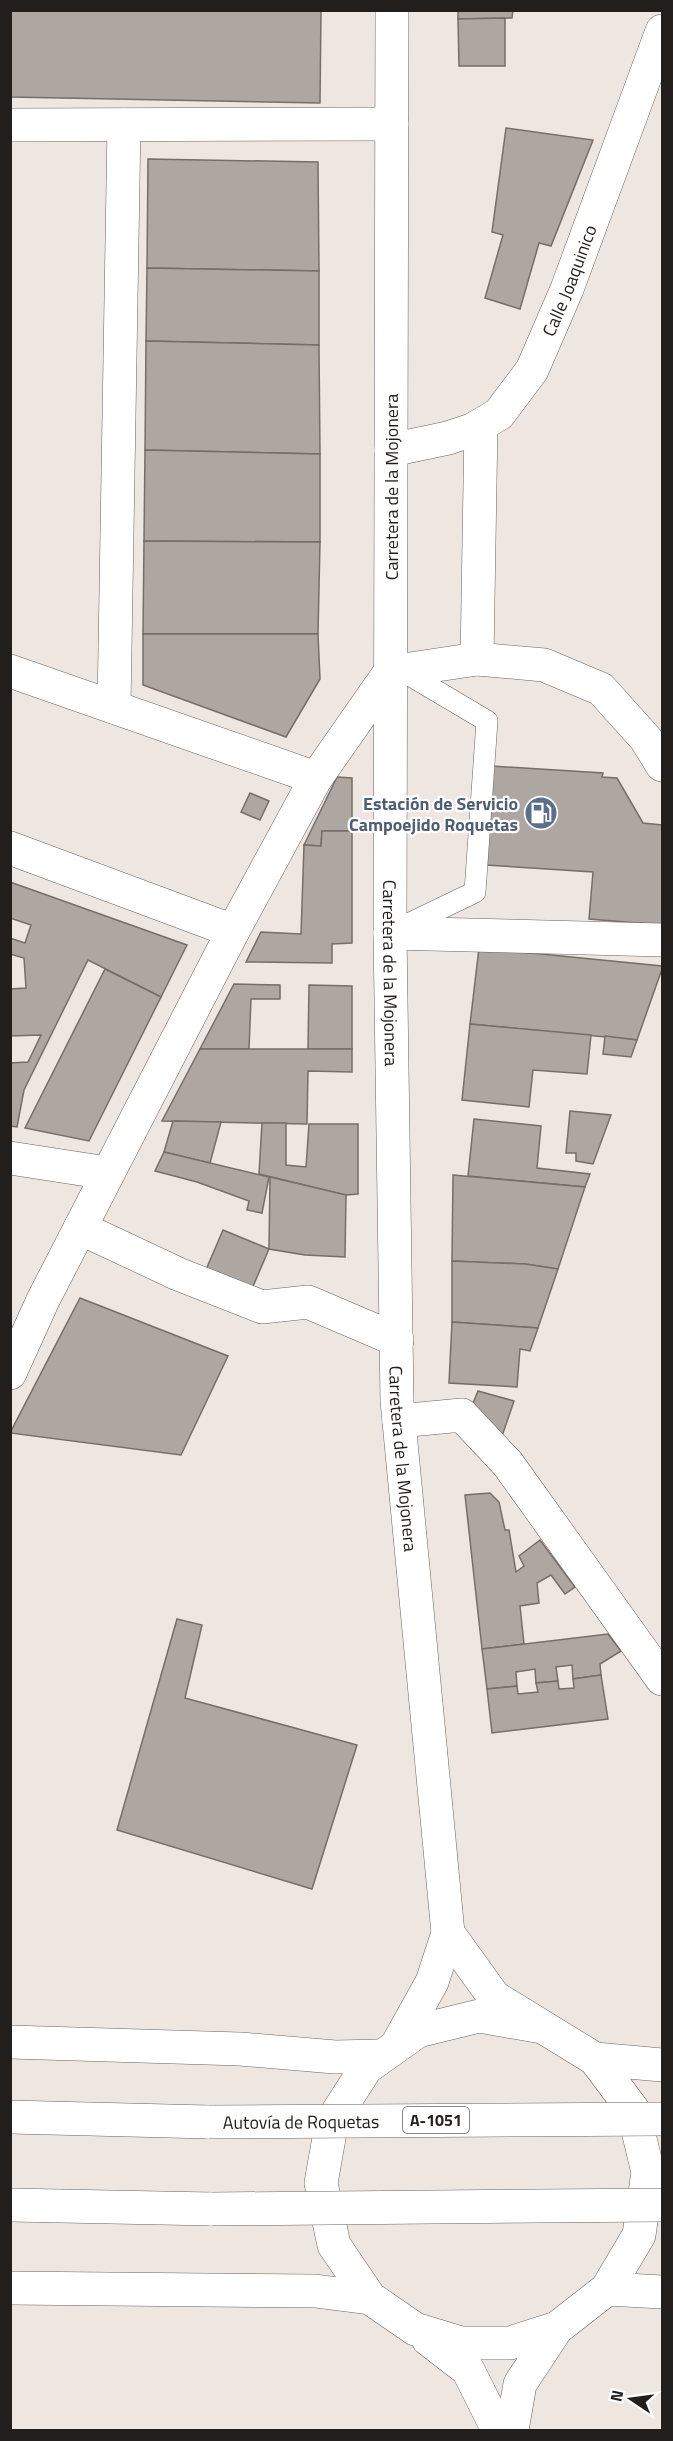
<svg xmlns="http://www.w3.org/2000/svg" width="673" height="2441" font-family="'Titillium Web',sans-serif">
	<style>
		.building { fill: #aea6a1; stroke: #756e69; stroke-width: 1.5 }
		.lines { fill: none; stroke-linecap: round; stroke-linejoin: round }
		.service-casing { stroke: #6b645f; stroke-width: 22 }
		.minor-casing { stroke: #6b645f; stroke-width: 34 }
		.tertiary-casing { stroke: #6b645f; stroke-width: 34 }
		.motorway-casing { stroke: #6b645f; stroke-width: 34 }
		.service { stroke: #fff; stroke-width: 21 }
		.minor { stroke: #fff; stroke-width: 33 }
		.tertiary { stroke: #fff; stroke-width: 33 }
		.motorway { stroke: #fff; stroke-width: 33 }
		.motorway-bridge-casing { stroke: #6b645f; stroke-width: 34; stroke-linecap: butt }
		.motorway-bridge { stroke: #fff; stroke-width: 33 }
		.labels { text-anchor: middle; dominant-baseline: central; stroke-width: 4.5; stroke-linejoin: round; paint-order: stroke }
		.shield { fill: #fff; stroke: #646260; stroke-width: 1.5 }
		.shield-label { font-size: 16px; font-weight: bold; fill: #211e1c }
		.street-label { font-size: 18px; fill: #211e1c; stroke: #fff }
		.service-label { font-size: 18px; font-weight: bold; fill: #4e5e75; stroke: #fff; text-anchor: end }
	</style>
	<rect width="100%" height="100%" fill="#eee6e0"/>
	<!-- building -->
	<g class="building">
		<polygon points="10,10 321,10 320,103 10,97"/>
		<polygon points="458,10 513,10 512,18 458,19"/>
		<polygon points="505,18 505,66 459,66 458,19"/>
		<polygon points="506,128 593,140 551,246 539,243 520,309 485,298 503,235 492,232"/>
		<polygon points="148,159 318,162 319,271 147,268"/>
		<polygon points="147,268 319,271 319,345 146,341"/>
		<polygon points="146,341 319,345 320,454 145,450"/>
		<polygon points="145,450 320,454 320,542 144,541"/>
		<polygon points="144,541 320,542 318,634 143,634"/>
		<polygon points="143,634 318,634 320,679 286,737 143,685"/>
		<polygon points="492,766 603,773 602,777 617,778 643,823 662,825 662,925 589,919 593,872 486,865"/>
		<polygon points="337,777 352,778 352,831 322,831 321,846 304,845"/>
		<polygon points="250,793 269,801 260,820 241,812"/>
		<polygon points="322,831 352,831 352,943 332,944 332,963 246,962 261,932 301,934 304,845 321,846"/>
		<polygon points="10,882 187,945 161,997 88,960 24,1090 17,1127 10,1126 10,1063 28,1062 41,1035 10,1036 10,989 26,988 24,958 10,954 10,938 25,943 31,925 10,918"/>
		<polygon points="479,948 662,966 662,969 637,1040 470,1024"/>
		<polygon points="105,969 161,997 89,1141 25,1128"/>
		<polygon points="234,984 280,985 280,999 251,999 249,1049 200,1049"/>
		<polygon points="309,985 352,986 352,1049 308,1049"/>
		<polygon points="470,1024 591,1035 587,1074 533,1070 529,1107 462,1100"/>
		<polygon points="605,1036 637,1040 631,1057 603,1054"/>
		<polygon points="200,1049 352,1049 352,1072 308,1071 307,1124 162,1121"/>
		<polygon points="570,1111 611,1115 593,1164 576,1161 576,1153 566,1153"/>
		<polygon points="474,1119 541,1126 537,1168 590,1174 585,1187 468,1176"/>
		<polygon points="173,1121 221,1122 210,1163 164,1152"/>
		<polygon points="262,1123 286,1123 286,1165 306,1167 309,1124 358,1124 358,1194 346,1195 259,1174"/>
		<polygon points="164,1152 269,1177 262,1213 247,1210 249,1201 197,1182 155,1171"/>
		<polygon points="453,1175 585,1187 558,1269 525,1264 452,1261"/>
		<polygon points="270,1177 346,1195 345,1257 305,1255 269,1249"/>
		<polygon points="223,1230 269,1249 251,1291 205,1272"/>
		<polygon points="452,1261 525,1264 558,1269 538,1328 452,1322"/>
		<polygon points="80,1298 228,1356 181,1455 10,1433"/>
		<polygon points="452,1322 538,1328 530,1351 520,1349 517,1387 449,1383"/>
		<polygon points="478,1391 514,1401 500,1442 472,1406"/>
		<polygon points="490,1493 499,1502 505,1530 509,1530 516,1572 524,1566 519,1556 540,1540 575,1587 565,1594 551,1575 537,1583 539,1603 520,1606 524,1644 482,1649 465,1495"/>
		<polygon points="177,1619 202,1625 185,1698 357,1745 312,1889 117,1830"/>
		<polygon points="608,1634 621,1651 600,1664 601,1675 573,1679 572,1665 556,1667 558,1681 536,1683 535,1669 516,1672 517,1686 487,1689 482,1649"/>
		<polygon points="601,1675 608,1719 492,1733 487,1689 517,1686 518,1694 538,1692 536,1683 558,1681 559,1689 574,1688 573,1679"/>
	</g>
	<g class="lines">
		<!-- service casing -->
		<g class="service-casing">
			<polyline id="service" points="396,930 475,892 487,721 401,670"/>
		</g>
		<!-- minor casing -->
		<g class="minor-casing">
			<g id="minor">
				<polyline points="10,125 392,124"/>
				<path id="s1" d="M391,450L448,438L472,430L499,414L532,370L567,289L662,31"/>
				<polyline points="477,659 481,425"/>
				<polyline points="10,671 316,778"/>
				<polyline points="114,707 124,125"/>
				<polyline points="10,848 233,931"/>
				<polyline points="390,933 662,940"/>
				<polyline points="10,1158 107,1173"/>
				<polyline points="80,1228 178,1274 262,1307 308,1302 397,1340"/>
				<polyline points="10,1373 43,1300 233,931 316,778 390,672 477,659 544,665 601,689 646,739 662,765"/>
				<polyline points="399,1421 462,1415 508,1464 662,1679"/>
			</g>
		</g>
		<!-- tertiary casing -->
		<g class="tertiary-casing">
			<g id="tertiary">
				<path id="s2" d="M392,10L390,933L397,1401L448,1933L432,1982L397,2045"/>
				<polyline points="448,1933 494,1997 595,2059 633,2110 648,2172 639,2235 607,2289 557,2328 510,2343 461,2343 415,2329 370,2298 334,2245 321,2183 332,2121 366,2068 418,2031 479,2016 542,2027"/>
				<polyline points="428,2339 468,2370 498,2430"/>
				<polyline points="512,2430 520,2384 557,2328"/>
			</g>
		</g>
		<!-- motorway casing -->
		<g class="motorway-casing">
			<g id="motorway">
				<polyline points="10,2042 240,2049 335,2057 381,2056"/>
				<polyline points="595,2059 662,2065"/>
				<polyline points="10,2117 209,2122"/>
				<polyline points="10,2205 212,2209"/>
				<polyline points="10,2288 315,2291 370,2298"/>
				<polyline points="607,2289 662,2292"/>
			</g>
		</g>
		<!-- service -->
		<use href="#service" class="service"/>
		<!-- minor -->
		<use href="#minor" class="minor"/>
		<!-- tertiary -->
		<use href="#tertiary" class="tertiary"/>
		<!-- motorway -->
		<use href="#motorway" class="motorway"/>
		<!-- motorway-bridge casing -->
		<g class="motorway-bridge-casing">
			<g id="motorway-bridge">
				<path id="s3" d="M209,2122L662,2119"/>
				<polyline points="212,2209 662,2205"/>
			</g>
		</g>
		<!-- motorway-bridge -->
		<use href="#motorway-bridge" class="motorway-bridge"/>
	</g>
	<!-- icons -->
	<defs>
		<g id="fuel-disc" transform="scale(1.725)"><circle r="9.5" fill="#5c6f8a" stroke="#fff"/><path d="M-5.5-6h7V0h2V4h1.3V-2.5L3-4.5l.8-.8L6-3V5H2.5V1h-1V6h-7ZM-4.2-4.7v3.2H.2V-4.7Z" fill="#fff"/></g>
	</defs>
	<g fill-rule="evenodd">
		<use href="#fuel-disc" x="541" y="813"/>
	</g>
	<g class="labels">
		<!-- shield labels -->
		<rect class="shield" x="403" y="2107" width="66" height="26" rx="4.5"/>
		<g class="shield-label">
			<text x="436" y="2120">A-1051</text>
		</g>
		<!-- street labels -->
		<g class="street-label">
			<text stroke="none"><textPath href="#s1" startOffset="267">Calle Joaquinico</textPath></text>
			<text transform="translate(391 487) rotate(-90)">Carretera de la Mojonera</text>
			<text stroke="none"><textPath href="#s2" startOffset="963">Carretera de la Mojonera</textPath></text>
			<text stroke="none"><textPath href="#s2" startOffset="1449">Carretera de la Mojonera</textPath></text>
			<text stroke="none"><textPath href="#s3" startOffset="92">Autovía de Roquetas</textPath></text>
		</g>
		<!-- service labels -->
		<g class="service-label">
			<text x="518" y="803">Estación de Servicio<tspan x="518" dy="21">Campoejido Roquetas</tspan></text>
		</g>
	</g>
	<!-- border -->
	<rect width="673" height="2441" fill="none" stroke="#211e1c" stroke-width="24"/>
	<!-- north arrow -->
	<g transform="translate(631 2399) rotate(283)" stroke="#ffffff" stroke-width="4.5" paint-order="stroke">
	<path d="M0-4.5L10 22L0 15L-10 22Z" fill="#211e1c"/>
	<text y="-9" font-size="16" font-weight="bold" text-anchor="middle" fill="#211e1c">N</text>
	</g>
</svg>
